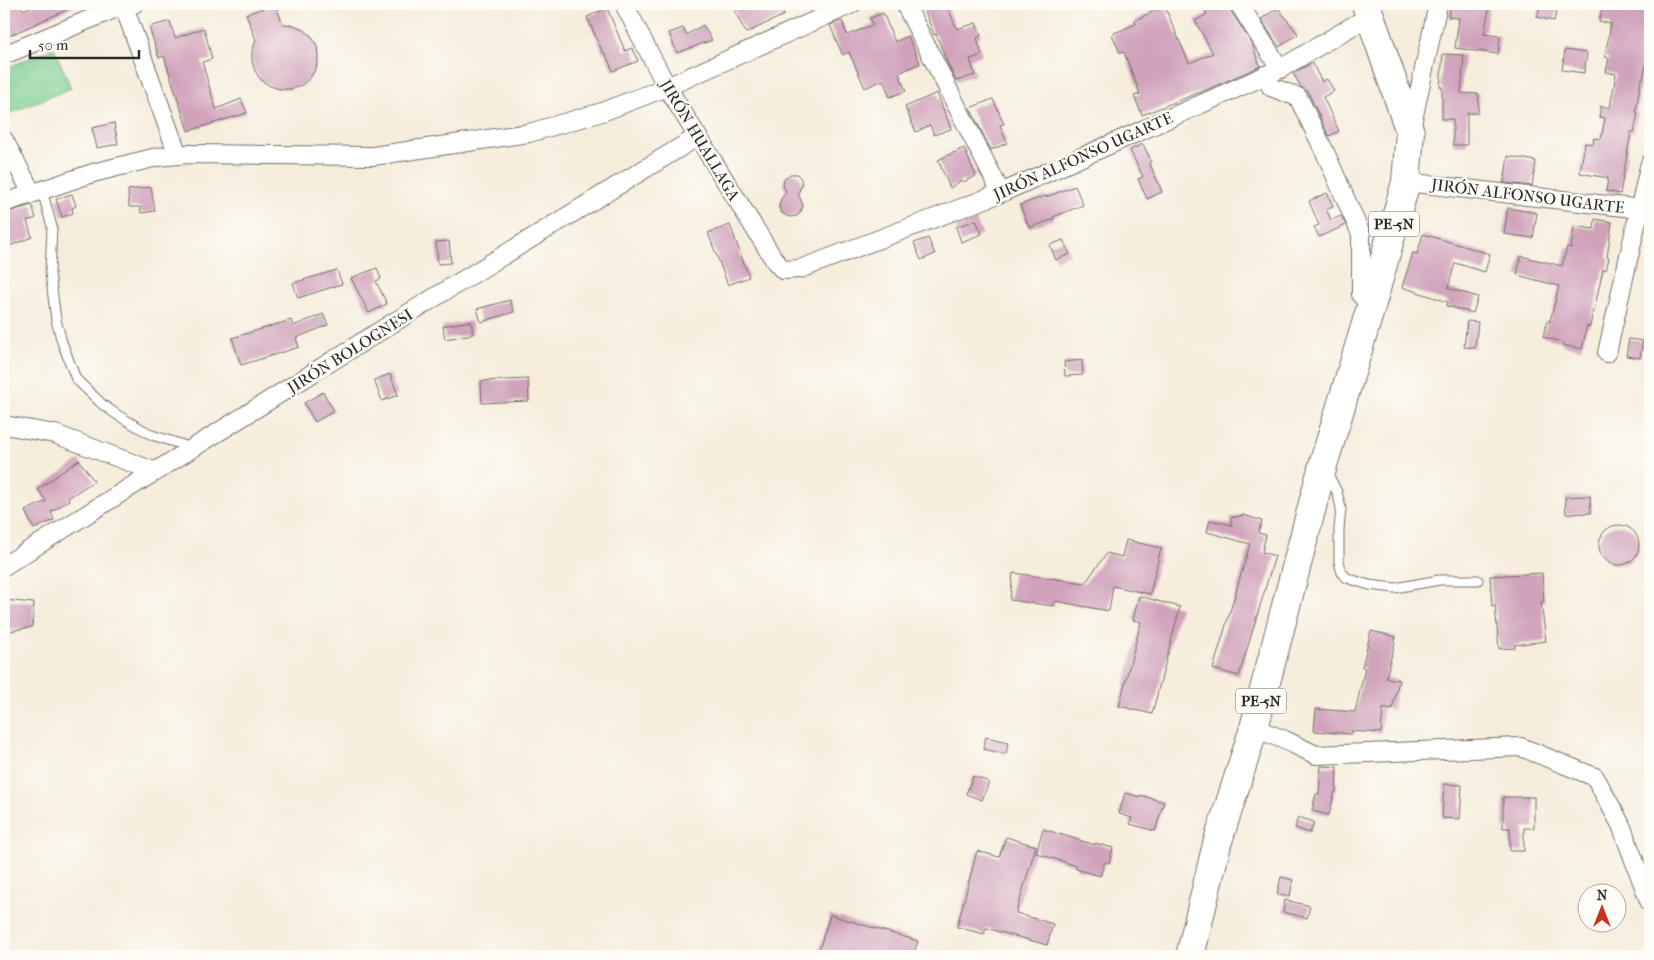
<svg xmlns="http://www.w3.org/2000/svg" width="1654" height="960" font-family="'IM FELL French Canon',serif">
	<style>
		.green { fill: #7ecd8d; stroke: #547c5c }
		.building { fill: #d0a3bb }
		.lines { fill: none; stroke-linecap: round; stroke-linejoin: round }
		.lane-casing { stroke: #726f69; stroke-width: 11 }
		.street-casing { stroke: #726f69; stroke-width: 20 }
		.highway-casing { stroke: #726f69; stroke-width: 30 }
		.lane { stroke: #fff; stroke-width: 9 }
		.street { stroke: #fff; stroke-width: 18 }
		.highway { stroke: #fff; stroke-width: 28 }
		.labels { text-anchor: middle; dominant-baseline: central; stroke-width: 4.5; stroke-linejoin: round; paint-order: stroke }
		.shield { fill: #fdfcf7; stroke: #6a6a68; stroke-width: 1 }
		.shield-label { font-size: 15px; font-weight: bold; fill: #2b2b2b }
		.street-label { font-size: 16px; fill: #2b2b2b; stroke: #fdfcf7 }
	</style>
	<rect width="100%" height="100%" fill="#fdfcf7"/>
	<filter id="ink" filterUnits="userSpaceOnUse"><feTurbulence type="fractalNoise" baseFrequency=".02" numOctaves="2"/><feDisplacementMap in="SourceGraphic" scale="10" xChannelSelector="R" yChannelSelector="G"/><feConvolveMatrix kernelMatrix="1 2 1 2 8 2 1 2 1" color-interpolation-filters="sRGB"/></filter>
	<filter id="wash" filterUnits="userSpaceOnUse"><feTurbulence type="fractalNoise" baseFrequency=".0096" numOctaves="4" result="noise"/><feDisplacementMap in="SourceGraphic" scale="20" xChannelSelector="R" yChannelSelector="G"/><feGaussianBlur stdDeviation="1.12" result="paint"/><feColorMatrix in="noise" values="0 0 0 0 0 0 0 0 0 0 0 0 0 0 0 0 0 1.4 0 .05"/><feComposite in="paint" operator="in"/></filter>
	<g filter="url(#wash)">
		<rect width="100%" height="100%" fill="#f6eddb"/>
		<!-- green -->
		<polygon class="green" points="54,48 71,88 4,116 4,69"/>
		<g id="blocks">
			<!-- building -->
			<g class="building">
				<polygon points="4,4 20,4 23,10 37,4 80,4 4,38"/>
				<polygon points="275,4 283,24 293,25 303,29 311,36 317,46 318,57 316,68 310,78 302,85 291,89 280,89 270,86 261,80 255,71 252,61 252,51 256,40 246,14"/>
				<polygon points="741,4 778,4 784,15 746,33 733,8"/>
				<polygon points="922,4 946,4 957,29 976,23 981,36 977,38 982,55 970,59 975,75 956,81 947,62 936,34 934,35"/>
				<polygon points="1201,4 1228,4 1230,10 1252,44 1260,66 1208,89 1142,115 1134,96 1140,94 1124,52 1120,53 1112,34 1136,24 1134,21 1154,11 1154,10 1164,5 1189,63 1213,53 1195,21 1207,14"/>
				<polygon points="1451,4 1490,4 1484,34 1500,36 1498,54 1455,48 1459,18 1448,17"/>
				<polygon points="1541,4 1558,4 1554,21 1537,17"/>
				<polygon points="1603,4 1650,4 1650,63 1646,63 1643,79 1641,79 1636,112 1638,113 1634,132 1631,132 1620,194 1606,191 1608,178 1580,173 1585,143 1593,144 1594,138 1601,139 1605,118 1599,117 1601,106 1610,108 1616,74 1606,72 1609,58 1605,57 1611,24 1599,21"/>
				<polygon points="607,8 625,51 632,48 638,61 613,71 605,53 603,53 587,17"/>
				<polygon points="1278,8 1298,34 1279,47 1261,19"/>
				<polygon points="883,13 895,42 908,36 920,63 899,73 906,91 890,97 883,80 865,88 849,52 843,55 839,47 830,25 842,21 847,35 873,25 870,18"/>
				<polygon points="170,21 175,38 204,28 212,59 202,62 216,109 241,99 247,113 188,131 164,56 159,58 149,27"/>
				<polygon points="703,25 712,40 677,53 669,33 683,28 686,35"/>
				<polygon points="1565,50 1587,53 1584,73 1562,70"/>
				<polygon points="1443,54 1464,55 1461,93 1479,94 1478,113 1467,113 1467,145 1453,145 1453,119 1442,119 1442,87 1440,87"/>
				<polygon points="1312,63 1322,82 1327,79 1334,91 1323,97 1339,131 1329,136 1308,92 1301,87 1293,73"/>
				<polygon points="937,93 951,129 934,135 930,125 916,132 905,107"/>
				<polygon points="993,99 1004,124 1000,125 1007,143 991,150 970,108"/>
				<polygon points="114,123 118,144 97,148 92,128"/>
				<polygon points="1143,144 1151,161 1149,162 1162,192 1147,199 1138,179 1143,177 1130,150"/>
				<polygon points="964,148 976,176 963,182 962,180 950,188 938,160"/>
				<polygon points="1508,156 1536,161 1532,186 1504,183"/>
				<polygon points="791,174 797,174 801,179 802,185 798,193 803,206 800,213 797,216 789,217 782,213 779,206 781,199 786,192 783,185 784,179"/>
				<polygon points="1075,186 1083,205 1053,217 1054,219 1029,228 1020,205 1045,196 1046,197"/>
				<polygon points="151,187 155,211 141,213 140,207 129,207 128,190"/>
				<polygon points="1327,193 1333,206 1326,209 1331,220 1341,216 1346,225 1319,237 1314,227 1319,225 1309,201"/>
				<polygon points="72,194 76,206 72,208 73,213 62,217 56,199"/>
				<polygon points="32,205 36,218 27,221 32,237 7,247 4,237 4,213"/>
				<polygon points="1508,208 1537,213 1533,238 1504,234"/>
				<polygon points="1595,219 1612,222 1607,257 1609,258 1606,270 1603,269 1594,311 1593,310 1590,327 1587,326 1582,349 1562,345 1563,342 1543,337 1547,321 1550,321 1559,286 1517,275 1521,256 1562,266 1567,247 1571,248 1574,226 1594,229"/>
				<polygon points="976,220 982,234 961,242 956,227"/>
				<polygon points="730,225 749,277 728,285 708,233"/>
				<polygon points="1423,234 1490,254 1485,272 1455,263 1448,288 1478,297 1473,313 1447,306 1448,302 1402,287 1413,253 1417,254"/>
				<polygon points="928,238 935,254 921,260 914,243"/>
				<polygon points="1063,240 1070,254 1056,260 1050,245"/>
				<polygon points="449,241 451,263 438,264 436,242"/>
				<polygon points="377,268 381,279 376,281 387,304 369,313 351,278"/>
				<polygon points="337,270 342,284 298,298 293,283"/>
				<polygon points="510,300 514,312 481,322 477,309"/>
				<polygon points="323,314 328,325 296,338 299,347 241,365 232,338 291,320 293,326"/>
				<polygon points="471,321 473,334 445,339 443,326"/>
				<polygon points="1467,321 1478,322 1475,348 1464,347"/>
				<polygon points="1629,339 1643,341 1640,358 1626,356"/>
				<polygon points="1082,360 1083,375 1065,376 1064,362"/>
				<polygon points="390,374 398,395 382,401 374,380"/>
				<polygon points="528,379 529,401 482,403 481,381"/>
				<polygon points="323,392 334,411 315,422 304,403"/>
				<polygon points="79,460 94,481 68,498 69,500 51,512 54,520 34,529 25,511 46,501 38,489"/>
				<polygon points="1590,496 1591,513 1566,514 1565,497"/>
				<polygon points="1244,515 1262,521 1258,533 1266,535 1262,552 1275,556 1239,676 1213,669 1250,544 1207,532 1210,520 1232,525 1230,518"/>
				<circle cx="1619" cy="545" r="20"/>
				<polygon points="1126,540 1161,548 1150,594 1113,586 1109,611 1055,601 1054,606 1010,600 1013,573 1085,583 1107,553 1122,557"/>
				<polygon points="1542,573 1544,602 1541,602 1546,641 1514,645 1515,648 1499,649 1495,605 1492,606 1490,576"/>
				<polygon points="1139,596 1180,607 1152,714 1119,706 1141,622 1133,620"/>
				<polygon points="4,600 34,603 32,627 4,632"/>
				<polygon points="1371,631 1396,637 1386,678 1399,680 1392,710 1383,708 1381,733 1351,731 1351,734 1314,731 1316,709 1355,712 1365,668 1362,667"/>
				<polygon points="986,737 1008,742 1006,754 983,749"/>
				<polygon points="1321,766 1337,767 1336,792 1335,791 1329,815 1312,811 1316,794 1319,794"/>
				<polygon points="973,776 989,782 982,800 966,794"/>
				<polygon points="1444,784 1462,785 1460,819 1442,818"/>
				<polygon points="1125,793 1140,797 1140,795 1164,802 1155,831 1130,824 1132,818 1119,814"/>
				<polygon points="1503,797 1534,797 1534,828 1524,828 1524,851 1510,851 1510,828 1503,828"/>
				<polygon points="1298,817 1314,822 1310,833 1295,828"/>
				<polygon points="1043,829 1095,845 1095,843 1113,848 1109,863 1105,862 1100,876 1076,869 1077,866 1036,853"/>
				<polygon points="1006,837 1036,846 1016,913 1053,924 1047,945 986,928 984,934 957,927 977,851 999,857"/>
				<polygon points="1281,877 1293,880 1290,896 1277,894"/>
				<polygon points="1285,900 1310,906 1307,918 1283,912"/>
				<polygon points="830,915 918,941 913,956 817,956"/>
			</g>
		</g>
	</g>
	<g filter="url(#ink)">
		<use href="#blocks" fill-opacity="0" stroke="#726f69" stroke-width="1"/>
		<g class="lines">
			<!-- lane casing -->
			<g class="lane-casing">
				<g id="lane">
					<polyline points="42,190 52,227 50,273 56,320 62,342 76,379 103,405 119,416 152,435 183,445 191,450"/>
					<polyline points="1328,474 1337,492 1341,508 1339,529 1339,562 1342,573 1347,578 1369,585 1395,588 1439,580 1478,580"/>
				</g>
			</g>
			<!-- street casing -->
			<g class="street-casing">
				<g id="street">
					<polyline points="123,4 178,155"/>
					<polyline points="624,4 667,87 775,261 783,270 800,269 1001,193 1280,69 1371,15"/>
					<polyline points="905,4 1001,193"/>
					<polyline points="1239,4 1280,69"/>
					<polyline points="4,55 124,5 134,4"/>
					<polyline points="1265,75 1271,87 1298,97 1324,150 1361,234 1361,295 1371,307"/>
					<polyline points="1411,129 1438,4"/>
					<polyline points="4,140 32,193"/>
					<polyline points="1406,182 1650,210"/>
					<polyline points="4,203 93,173 157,157 189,154 373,156 529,133 602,112 667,87 852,4"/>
					<polyline points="1607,353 1650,163"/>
					<polyline points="4,425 55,434 156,472"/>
					<polyline points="4,566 396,321 697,137"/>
					<polyline points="1254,728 1285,740 1316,755 1521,747 1595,777 1621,825 1650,903"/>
				</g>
			</g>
			<!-- highway casing -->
			<g class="highway-casing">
				<polyline id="highway" points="1190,956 1217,844 1254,728 1323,465 1371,307 1406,182 1410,132 1366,4"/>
			</g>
			<!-- lane -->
			<use href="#lane" class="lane"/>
			<!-- street -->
			<use href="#street" class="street"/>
			<!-- highway -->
			<use href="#highway" class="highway"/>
		</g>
	</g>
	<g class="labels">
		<!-- shield labels -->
		<g class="shield">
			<rect x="1369" y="211.5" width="50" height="25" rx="4"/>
			<rect x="1236" y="688.5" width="50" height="25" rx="4"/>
		</g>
		<g class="shield-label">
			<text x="1394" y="224">PE-5N</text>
			<text x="1261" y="701">PE-5N</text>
		</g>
		<!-- street labels -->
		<g class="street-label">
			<text transform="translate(700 140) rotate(59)">JIRÓN HUALLAGA</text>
			<text transform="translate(1083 156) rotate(-24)">JIRÓN ALFONSO UGARTE</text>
			<text transform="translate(1528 196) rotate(7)">JIRÓN ALFONSO UGARTE</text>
			<text transform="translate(350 351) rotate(-32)">JIRÓN BOLOGNESI</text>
		</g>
	</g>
	<!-- margin -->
	<rect width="1654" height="960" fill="none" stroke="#fdfcf7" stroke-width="20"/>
	<!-- north arrow -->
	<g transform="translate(1602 908)"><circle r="24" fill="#fdfcf7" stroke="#a9a8a5"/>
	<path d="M0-4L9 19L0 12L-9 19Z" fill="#c8321e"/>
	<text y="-8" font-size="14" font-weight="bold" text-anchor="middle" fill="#2b2b2b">N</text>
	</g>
	<!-- scale -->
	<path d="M30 50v8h109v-8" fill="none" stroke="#2b2b2b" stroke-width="2.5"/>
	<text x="38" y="50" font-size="15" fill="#2b2b2b" stroke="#fdfcf7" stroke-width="4" paint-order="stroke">50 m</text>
</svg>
